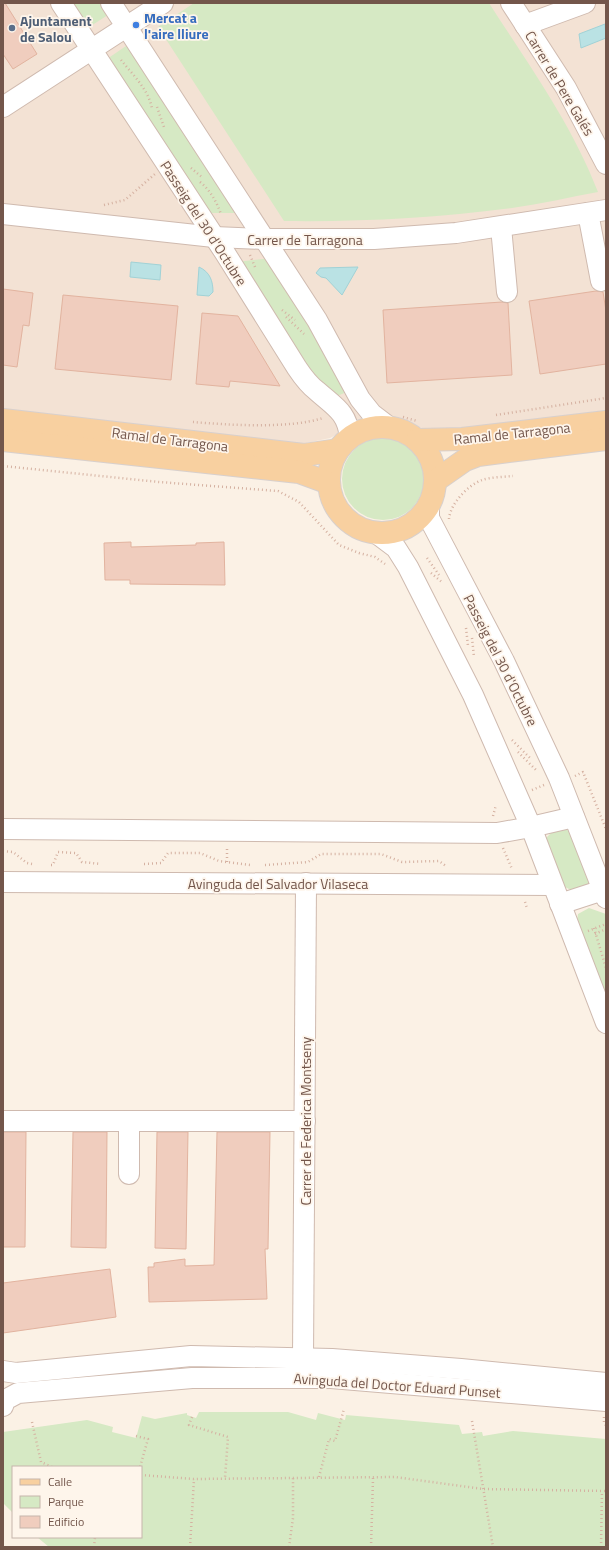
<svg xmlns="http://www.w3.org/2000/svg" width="609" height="1550" font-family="'Titillium Web',sans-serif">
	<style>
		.residential { fill: #f3e2d4 }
		.green { fill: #d6e9c4 }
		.water { fill: #bae2e4; stroke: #a1d2d6 }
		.building { fill: #f0cdbe; stroke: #e2b39f }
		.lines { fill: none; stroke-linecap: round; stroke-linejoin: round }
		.minor-casing { stroke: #cfbaaf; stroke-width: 22 }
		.major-casing { stroke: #d8d0cd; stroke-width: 24 }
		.path { stroke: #d5b1a1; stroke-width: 2.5; stroke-dasharray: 1 3; stroke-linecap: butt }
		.minor { stroke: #fff; stroke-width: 20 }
		.major { stroke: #f8d0a0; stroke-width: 22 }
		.shop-dot { fill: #3f7fe0; stroke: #fef5eb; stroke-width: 1.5 }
		.service-dot { fill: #5c6f8a; stroke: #fef5eb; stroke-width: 1.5 }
		.labels { text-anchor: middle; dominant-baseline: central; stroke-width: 3.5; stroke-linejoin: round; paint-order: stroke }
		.shop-label { font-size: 14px; font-weight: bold; fill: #366cbe; stroke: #fef5eb; text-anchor: start }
		.service-label { font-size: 14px; font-weight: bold; fill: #4e5e75; stroke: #fef5eb; text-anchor: start }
		.street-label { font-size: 14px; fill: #73564b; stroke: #fef5eb }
	</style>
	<rect width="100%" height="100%" fill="#fbf1e5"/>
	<!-- residential -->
	<polygon class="residential" points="3,3 606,3 606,410 473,428 425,429 390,417 359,423 330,438 288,447 3,412"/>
	<!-- green -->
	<g class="green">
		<polygon points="65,3 104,3 111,13 83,31"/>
		<path d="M194,3H489C528,64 572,124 598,192C570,197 541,204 512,208C436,218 361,222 284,221L158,27Z"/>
		<polygon points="132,42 243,213 205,213 104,61"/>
		<path d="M271,258L350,390C336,398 333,397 320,388L236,262Z"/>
		<circle cx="383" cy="479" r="41"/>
		<polygon points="558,830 567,830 574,833 588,862 590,887 575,892 561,885 545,847 546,838 552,832"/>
		<polygon points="589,908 606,914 606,1007 576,927 578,914"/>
		<polygon points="199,1412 288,1412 316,1420 318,1413 345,1420 346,1415 459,1425 462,1434 482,1432 483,1436 513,1431 606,1439 606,1547 49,1547 37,1537 141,1537 141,1467 13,1467 13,1513 3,1503 3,1432 87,1420 113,1427 112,1432 136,1438 142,1416 155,1419 187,1413 187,1415 196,1418"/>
	</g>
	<!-- water -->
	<g class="water">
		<polygon points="605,24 606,38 581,48 579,34"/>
		<polygon points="131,262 161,265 160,280 130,277"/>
		<path d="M199,267C210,272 213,281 213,292L209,296L197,295Z"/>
		<polygon points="358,267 342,295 326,278 321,277 316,273 320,268"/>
	</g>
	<!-- building -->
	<g class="building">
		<polygon points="3,3 5,3 37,54 13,69 3,54"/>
		<polygon points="3,289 33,293 29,326 23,325 17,367 3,365"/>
		<polygon points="596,291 603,292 606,311 606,364 540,374 529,301"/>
		<polygon points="63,295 178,306 171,380 55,369"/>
		<polygon points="502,302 508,303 512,375 387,383 383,310"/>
		<polygon points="202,313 238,316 280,386 230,381 229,387 196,384"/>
		<polygon points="131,542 131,547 196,545 196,543 224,542 225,585 130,584 130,580 105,580 104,543"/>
		<polygon points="3,1132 26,1132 25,1247 3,1247"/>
		<polygon points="73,1132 107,1132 106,1248 71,1247"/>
		<polygon points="157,1132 188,1132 186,1249 155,1248"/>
		<polygon points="217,1132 270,1132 268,1249 265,1249 267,1299 149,1302 148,1267 154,1267 154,1263 185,1259 185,1266 214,1265"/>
		<polygon points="110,1269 116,1317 3,1333 3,1283"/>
	</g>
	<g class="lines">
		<!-- minor casing -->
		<g class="minor-casing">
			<g id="minor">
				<path d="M61,3L225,253L297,368C303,377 309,385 317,391C335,407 347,412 350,437"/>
				<polyline points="111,3 317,320 360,399 372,414 389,427"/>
				<polyline points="511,3 566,88 606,164"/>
				<polyline points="525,25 585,3"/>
				<polyline points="3,107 163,3"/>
				<polyline points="588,213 601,281"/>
				<polyline points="3,214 214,237 265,239 374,239 456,233 606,210"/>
				<polyline points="501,227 507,292"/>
				<polyline points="429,504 429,518 504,661 559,778 606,898"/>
				<polyline points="376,533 396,548 408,567 473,695 531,827 606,1023"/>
				<polyline points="3,829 497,833 531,827 574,817"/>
				<polyline points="3,882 552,885"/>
				<polyline points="560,904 603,890"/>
				<polyline points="3,1121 305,1121"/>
				<polyline points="129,1121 129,1174"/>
				<polyline points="303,1359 306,883"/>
				<polyline points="3,1371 16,1373 191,1356 332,1359 461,1369 606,1383"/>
				<polyline points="3,1406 5,1400 18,1393 192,1378 331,1378 606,1401"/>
			</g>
		</g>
		<!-- major casing -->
		<g class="major-casing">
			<g id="major">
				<polyline points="3,420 304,455 338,450"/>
				<circle cx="382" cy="480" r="53"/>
				<polyline points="3,440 299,472 329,483"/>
				<polyline points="417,440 462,439 606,422"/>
				<polyline points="435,481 465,460 478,455 606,439"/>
			</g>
		</g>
		<!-- path -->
		<g class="path">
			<path d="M121,60C133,75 149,90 152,109"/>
			<polyline points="157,107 164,127"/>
			<polyline points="191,168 203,178"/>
			<path d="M200,182C211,191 216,201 221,214"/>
			<polyline points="104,205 125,200 155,174"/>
			<polyline points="250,255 255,267"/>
			<polyline points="282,310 295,320"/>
			<polyline points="286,317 304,334"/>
			<polyline points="496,415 606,398"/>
			<polyline points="403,417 417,421"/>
			<path d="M193,422C229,425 289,429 323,418"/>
			<polyline points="3,466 159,482 278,491 299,502 339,545 359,553 375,557 385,564"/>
			<path d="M449,519C450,504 468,485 482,480C491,477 503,477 513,476"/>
			<polyline points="427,558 439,575"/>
			<polyline points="431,573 443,583"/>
			<polyline points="466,628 468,646"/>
			<polyline points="472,638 474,657"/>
			<polyline points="512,740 530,758"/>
			<polyline points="518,752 536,770"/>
			<polyline points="575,776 583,772 606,829"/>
			<polyline points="532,790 544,785"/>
			<polyline points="493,816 496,805"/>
			<polyline points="503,848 512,869"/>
			<polyline points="3,851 13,852 27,863 32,864"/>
			<polyline points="227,862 227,847"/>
			<polyline points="144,864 161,863 168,853 200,853 219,861 250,865"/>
			<polyline points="51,865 53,865 58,852 76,853 82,862 101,864"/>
			<polyline points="265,865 308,862 321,854 381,854 402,862 439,861 446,866"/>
			<polyline points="525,902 527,908"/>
			<polyline points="594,928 606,968"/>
			<polyline points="588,931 606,924"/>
			<polyline points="595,934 606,929"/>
			<polyline points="192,1417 189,1425 228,1437 225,1478"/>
			<polyline points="604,1417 604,1424 606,1425"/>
			<polyline points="472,1421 493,1547"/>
			<polyline points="32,1422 41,1462 52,1467"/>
			<polyline points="136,1436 148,1439 140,1467"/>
			<polyline points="141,1475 194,1479 395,1477 483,1489 606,1491"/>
			<polyline points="319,1477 329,1439 335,1441 344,1409"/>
			<polyline points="94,1547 95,1537"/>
			<polyline points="190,1547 194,1479"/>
			<polyline points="289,1547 293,1518 293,1477"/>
			<polyline points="371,1547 373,1478"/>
			<polyline points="601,1547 602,1491"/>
		</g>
		<!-- minor -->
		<use href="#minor" class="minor"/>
		<!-- major -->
		<use href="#major" class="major"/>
	</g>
	<!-- markers -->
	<circle class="shop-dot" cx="136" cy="25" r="4"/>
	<circle class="service-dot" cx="12" cy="28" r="4"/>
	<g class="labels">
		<!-- shop labels -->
		<g class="shop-label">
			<text x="144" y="17">Mercat a<tspan x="144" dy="16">l'aire lliure</tspan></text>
		</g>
		<!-- service labels -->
		<g class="service-label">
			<text x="20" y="20">Ajuntament<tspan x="20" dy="16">de Salou</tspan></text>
		</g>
		<!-- street labels -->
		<g class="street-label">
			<text transform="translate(560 83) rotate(59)">Carrer de Pere Galés</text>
			<text transform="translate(204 223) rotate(57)">Passeig del 30 d'Octubre</text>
			<text x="305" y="239">Carrer de Tarragona</text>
			<text transform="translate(512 433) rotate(-6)">Ramal de Tarragona</text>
			<text transform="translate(170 439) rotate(7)">Ramal de Tarragona</text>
			<text transform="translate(501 660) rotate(63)">Passeig del 30 d'Octubre</text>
			<text x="278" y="883">Avinguda del Salvador Vilaseca</text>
			<text transform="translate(305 1121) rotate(-90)">Carrer de Federica Montseny</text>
			<text transform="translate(397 1385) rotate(4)">Avinguda del Doctor Eduard Punset</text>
		</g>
	</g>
	<!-- border -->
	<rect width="609" height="1550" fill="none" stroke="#73564b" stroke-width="8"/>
	<!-- legend -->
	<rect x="12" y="1466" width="130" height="72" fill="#fef5eb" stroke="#c6b5ab"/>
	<rect x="20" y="1479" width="20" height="6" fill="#f8d0a0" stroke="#c6b5ab"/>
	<text x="48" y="1486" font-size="12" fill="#73564b">Calle</text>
	<rect x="20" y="1496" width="20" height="12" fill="#d6e9c4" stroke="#c6b5ab"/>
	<text x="48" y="1506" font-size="12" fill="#73564b">Parque</text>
	<rect x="20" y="1516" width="20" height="12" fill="#f0cdbe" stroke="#c6b5ab"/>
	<text x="48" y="1526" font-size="12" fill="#73564b">Edificio</text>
</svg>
